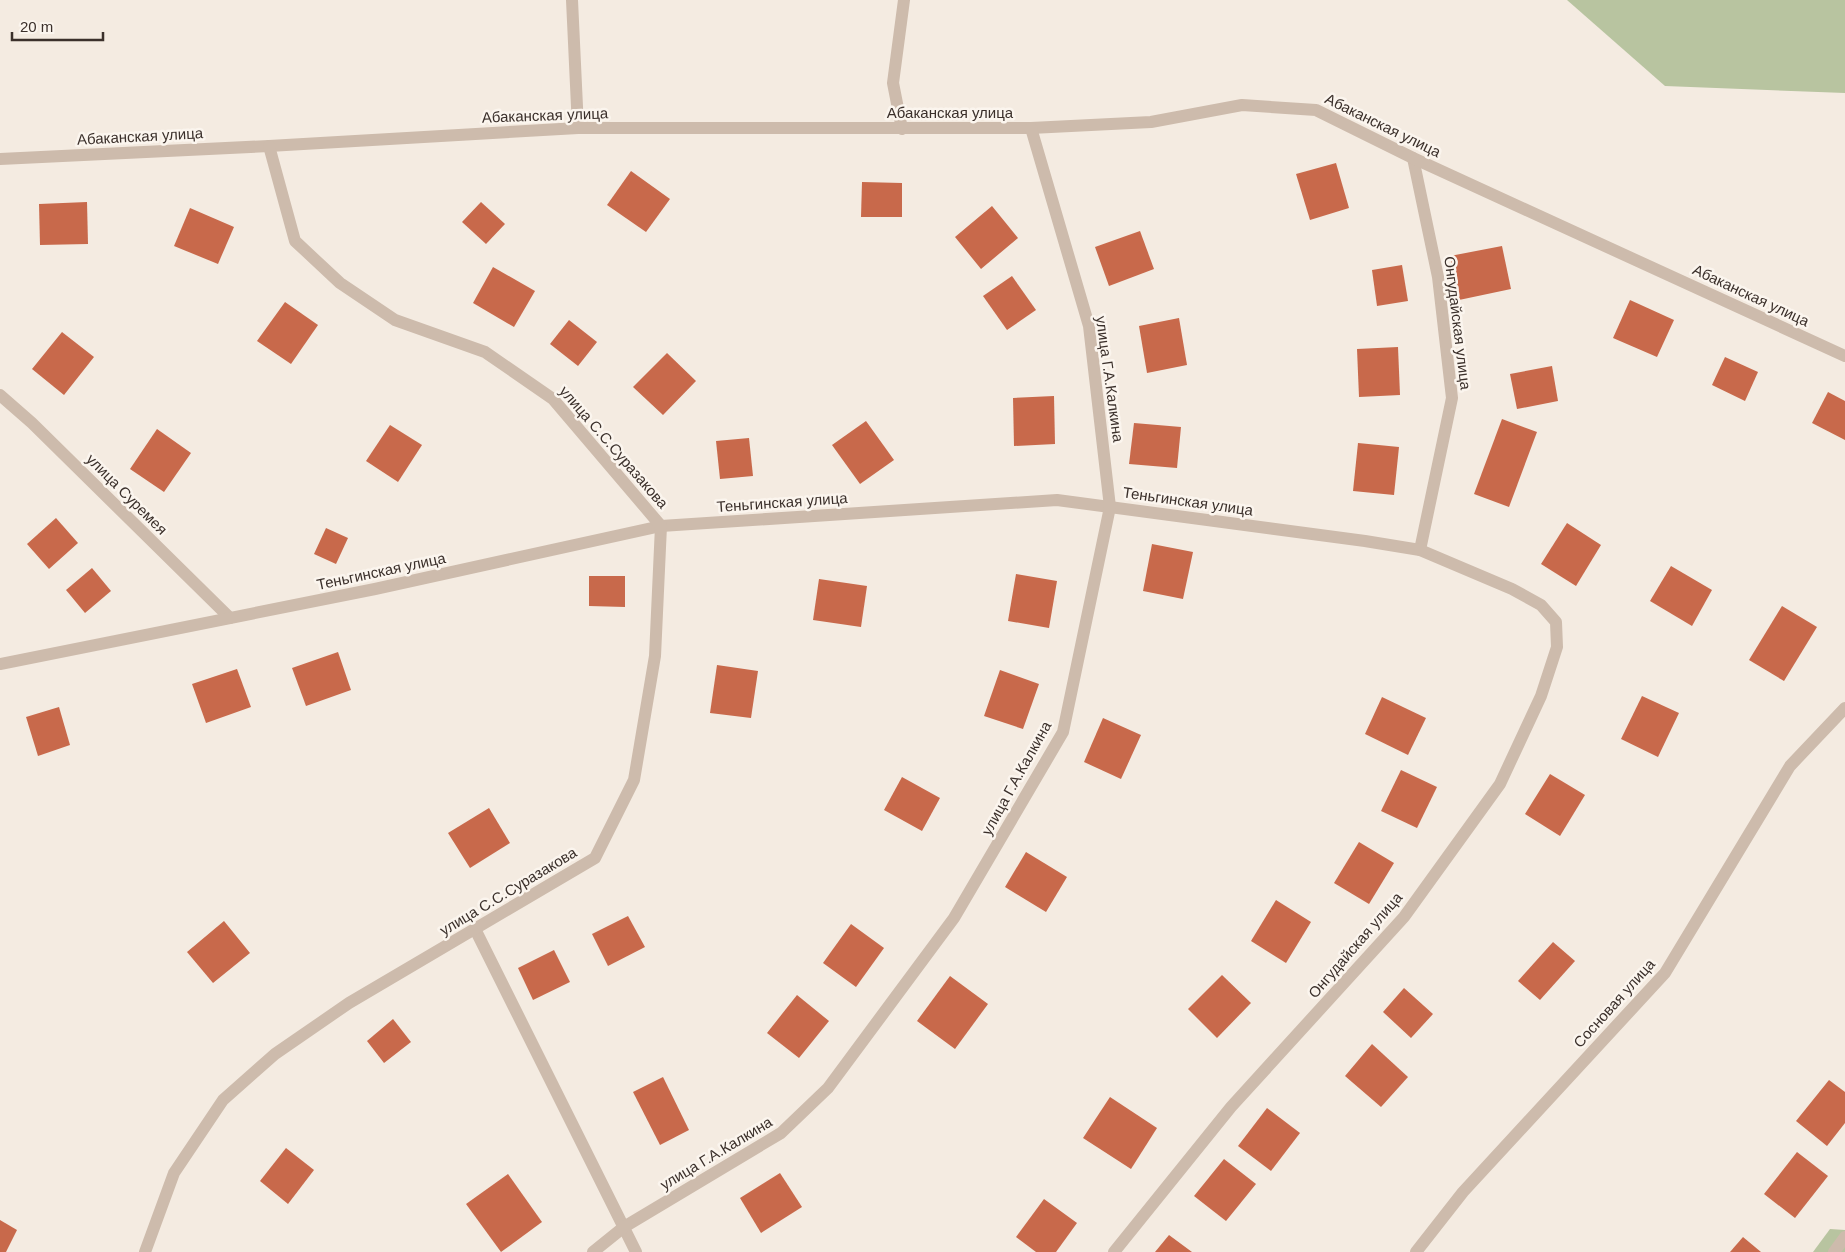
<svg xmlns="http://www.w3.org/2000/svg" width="1845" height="1252" font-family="Arial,sans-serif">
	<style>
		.green { fill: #b8c4a0 }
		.building { fill: #c8694b }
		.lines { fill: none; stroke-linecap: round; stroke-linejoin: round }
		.minor { stroke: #cdbbac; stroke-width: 12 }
		.labels { text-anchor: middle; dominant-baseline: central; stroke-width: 5; stroke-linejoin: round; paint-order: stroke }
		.street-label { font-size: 15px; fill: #3b302b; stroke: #fbf5ee }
	</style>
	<rect width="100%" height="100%" fill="#f4ebe1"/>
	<!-- green -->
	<g class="green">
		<polygon points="1567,0 1845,0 1845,93 1665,86"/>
		<polygon points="1830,1229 1845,1230 1845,1252 1813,1252"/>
	</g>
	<!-- building -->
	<g class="building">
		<polygon points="1336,163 1349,208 1310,220 1296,174"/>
		<polygon points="631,171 670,199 646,232 607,205"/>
		<polygon points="862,182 902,183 902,217 861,217"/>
		<polygon points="87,202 88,244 40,245 39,204"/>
		<polygon points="481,202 505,224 486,244 462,222"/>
		<polygon points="992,206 1018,238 981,269 955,237"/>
		<polygon points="190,208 234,227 218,264 174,246"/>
		<polygon points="1140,231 1154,269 1109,286 1095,247"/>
		<polygon points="1502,246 1511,289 1459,300 1450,256"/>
		<polygon points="1402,265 1408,301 1377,306 1372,270"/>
		<polygon points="493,267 535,291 514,327 473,303"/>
		<polygon points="1012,276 1036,310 1007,330 983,296"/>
		<polygon points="1630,300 1674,320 1657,357 1613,338"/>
		<polygon points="285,302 318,325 291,364 257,341"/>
		<polygon points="1179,318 1187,365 1147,373 1139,326"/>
		<polygon points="569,320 597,342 578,366 550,344"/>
		<polygon points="62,332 94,357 64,395 32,369"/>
		<polygon points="1398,347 1400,395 1359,397 1357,349"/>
		<polygon points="667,353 696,381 663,415 633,387"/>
		<polygon points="1725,357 1758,372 1745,401 1712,385"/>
		<polygon points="1552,366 1558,401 1517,409 1510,374"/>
		<polygon points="1828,392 1845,401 1845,440 1812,423"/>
		<polygon points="1054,396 1055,444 1014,446 1013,398"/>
		<polygon points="1502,419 1537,432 1509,507 1474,494"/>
		<polygon points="866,421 894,460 860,484 832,445"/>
		<polygon points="1134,423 1181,427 1177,468 1129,464"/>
		<polygon points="390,425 422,445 398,482 366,461"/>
		<polygon points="157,429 191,453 164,492 130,469"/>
		<polygon points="749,438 753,476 720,479 716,441"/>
		<polygon points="1358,443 1399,447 1394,495 1353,491"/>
		<polygon points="56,518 78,543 49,569 27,544"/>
		<polygon points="1567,523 1601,545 1576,586 1541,564"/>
		<polygon points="326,528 348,538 336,564 314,554"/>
		<polygon points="1152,544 1193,552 1183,599 1143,591"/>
		<polygon points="1671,566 1712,590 1692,626 1650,601"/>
		<polygon points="92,568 111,591 85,613 66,590"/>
		<polygon points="1016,574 1057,581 1049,628 1008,621"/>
		<polygon points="589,576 625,576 625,607 589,606"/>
		<polygon points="819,579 867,586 861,627 813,620"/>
		<polygon points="1782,606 1817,627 1784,681 1749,660"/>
		<polygon points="338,652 351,690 306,706 292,668"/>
		<polygon points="717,665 758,671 751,718 710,713"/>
		<polygon points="237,669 251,707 206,723 192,684"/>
		<polygon points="1000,670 1039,684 1023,729 984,716"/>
		<polygon points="1642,696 1679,713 1658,757 1621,739"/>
		<polygon points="1382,697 1426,718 1408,755 1365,734"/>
		<polygon points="59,707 70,745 38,756 26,717"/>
		<polygon points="1103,718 1141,735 1121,779 1084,762"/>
		<polygon points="1401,770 1437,787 1417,828 1381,811"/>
		<polygon points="1550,774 1585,795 1560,836 1525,814"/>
		<polygon points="902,777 940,798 922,831 884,810"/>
		<polygon points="489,808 510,843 470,868 448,833"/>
		<polygon points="1359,842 1394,863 1369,904 1334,883"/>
		<polygon points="1026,852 1067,877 1046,912 1005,887"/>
		<polygon points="1276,900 1311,922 1286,963 1251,941"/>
		<polygon points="628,916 645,947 608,966 592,934"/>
		<polygon points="224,921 250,953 213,983 187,952"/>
		<polygon points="851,924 884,948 856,987 823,963"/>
		<polygon points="1553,942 1575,961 1540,1000 1518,981"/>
		<polygon points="554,950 570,982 533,1000 518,968"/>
		<polygon points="1222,975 1251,1003 1217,1038 1188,1009"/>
		<polygon points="950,976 988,1004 955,1049 917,1021"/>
		<polygon points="1404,988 1433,1014 1411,1038 1383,1012"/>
		<polygon points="797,995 829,1021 799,1058 767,1033"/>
		<polygon points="393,1019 411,1042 384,1063 367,1041"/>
		<polygon points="1372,1044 1408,1077 1381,1107 1345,1076"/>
		<polygon points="663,1077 689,1130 660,1145 633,1092"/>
		<polygon points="1829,1080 1845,1092 1845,1123 1827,1146 1796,1121"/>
		<polygon points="1110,1097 1157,1128 1131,1169 1083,1138"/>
		<polygon points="1267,1108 1300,1133 1271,1171 1238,1146"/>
		<polygon points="286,1148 314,1170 288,1204 260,1181"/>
		<polygon points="1797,1152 1828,1176 1795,1218 1764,1194"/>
		<polygon points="1224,1159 1256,1184 1226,1221 1194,1196"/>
		<polygon points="780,1173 802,1207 761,1233 740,1198"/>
		<polygon points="508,1174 542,1222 501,1252 466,1204"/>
		<polygon points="1044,1199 1077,1223 1056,1252 1036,1252 1016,1237"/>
		<polygon points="0,1220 17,1230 6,1252 0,1252"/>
		<polygon points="1169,1235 1192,1252 1155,1252"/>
		<polygon points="1743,1237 1761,1252 1730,1252"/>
	</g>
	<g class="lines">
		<!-- minor -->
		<g class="minor">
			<polyline points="572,0 578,128"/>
			<polyline points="902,129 893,83 904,0"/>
			<polyline points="1413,158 1438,277 1452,398 1420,550"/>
			<polyline points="0,159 269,146 578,128 1031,128 1151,122 1242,105 1316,110 1413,158 1845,356"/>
			<polyline points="0,395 32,423 230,618"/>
			<polyline points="0,664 375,589 661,526 1057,500 1365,541 1420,550 1512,589 1541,605 1556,622 1557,647 1541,696 1500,784 1404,917 1231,1107 1114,1252"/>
			<polyline points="475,929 636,1252"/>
			<polyline points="145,1252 174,1173 223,1100 275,1054 349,1003 595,858 634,780 655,656 661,526 553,399 485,352 395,320 340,283 295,241 269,146"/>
			<polyline points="593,1252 624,1227 781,1133 828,1088 954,918 1063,732 1110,507 1089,326 1031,128"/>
			<polyline points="1416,1252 1463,1192 1665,973 1790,766 1845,708"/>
			<polyline points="1834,1252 1845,1237"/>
		</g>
	</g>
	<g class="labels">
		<!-- street labels -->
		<g class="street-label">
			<text x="950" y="112">Абаканская улица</text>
			<text transform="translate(545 115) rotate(-2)">Абаканская улица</text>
			<text transform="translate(1383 125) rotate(26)">Абаканская улица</text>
			<text transform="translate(140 136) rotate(-3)">Абаканская улица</text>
			<text transform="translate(1751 295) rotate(25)">Абаканская улица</text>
			<text transform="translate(1458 323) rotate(83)">Онгудайская улица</text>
			<text transform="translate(1110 379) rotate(82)">улица Г.А.Калкина</text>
			<text transform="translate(614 447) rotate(49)">улица С.С.Суразакова</text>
			<text transform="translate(127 494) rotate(45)">улица Суремея</text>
			<text transform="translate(1188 501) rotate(8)">Теньгинская улица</text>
			<text transform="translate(782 502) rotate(-4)">Теньгинская улица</text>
			<text transform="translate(381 571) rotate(-12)">Теньгинская улица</text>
			<text transform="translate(1016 778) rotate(-61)">улица Г.А.Калкина</text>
			<text transform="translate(508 891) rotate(-31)">улица С.С.Суразакова</text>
			<text transform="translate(1355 945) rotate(-49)">Онгудайская улица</text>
			<text transform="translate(1614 1003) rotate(-48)">Сосновая улица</text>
			<text transform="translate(716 1153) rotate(-31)">улица Г.А.Калкина</text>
		</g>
	</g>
	<!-- scale -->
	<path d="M12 32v8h91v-8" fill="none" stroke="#3b302b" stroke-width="2.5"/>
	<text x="20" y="32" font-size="15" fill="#3b302b" stroke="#fbf5ee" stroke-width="4" paint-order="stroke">20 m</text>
</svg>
